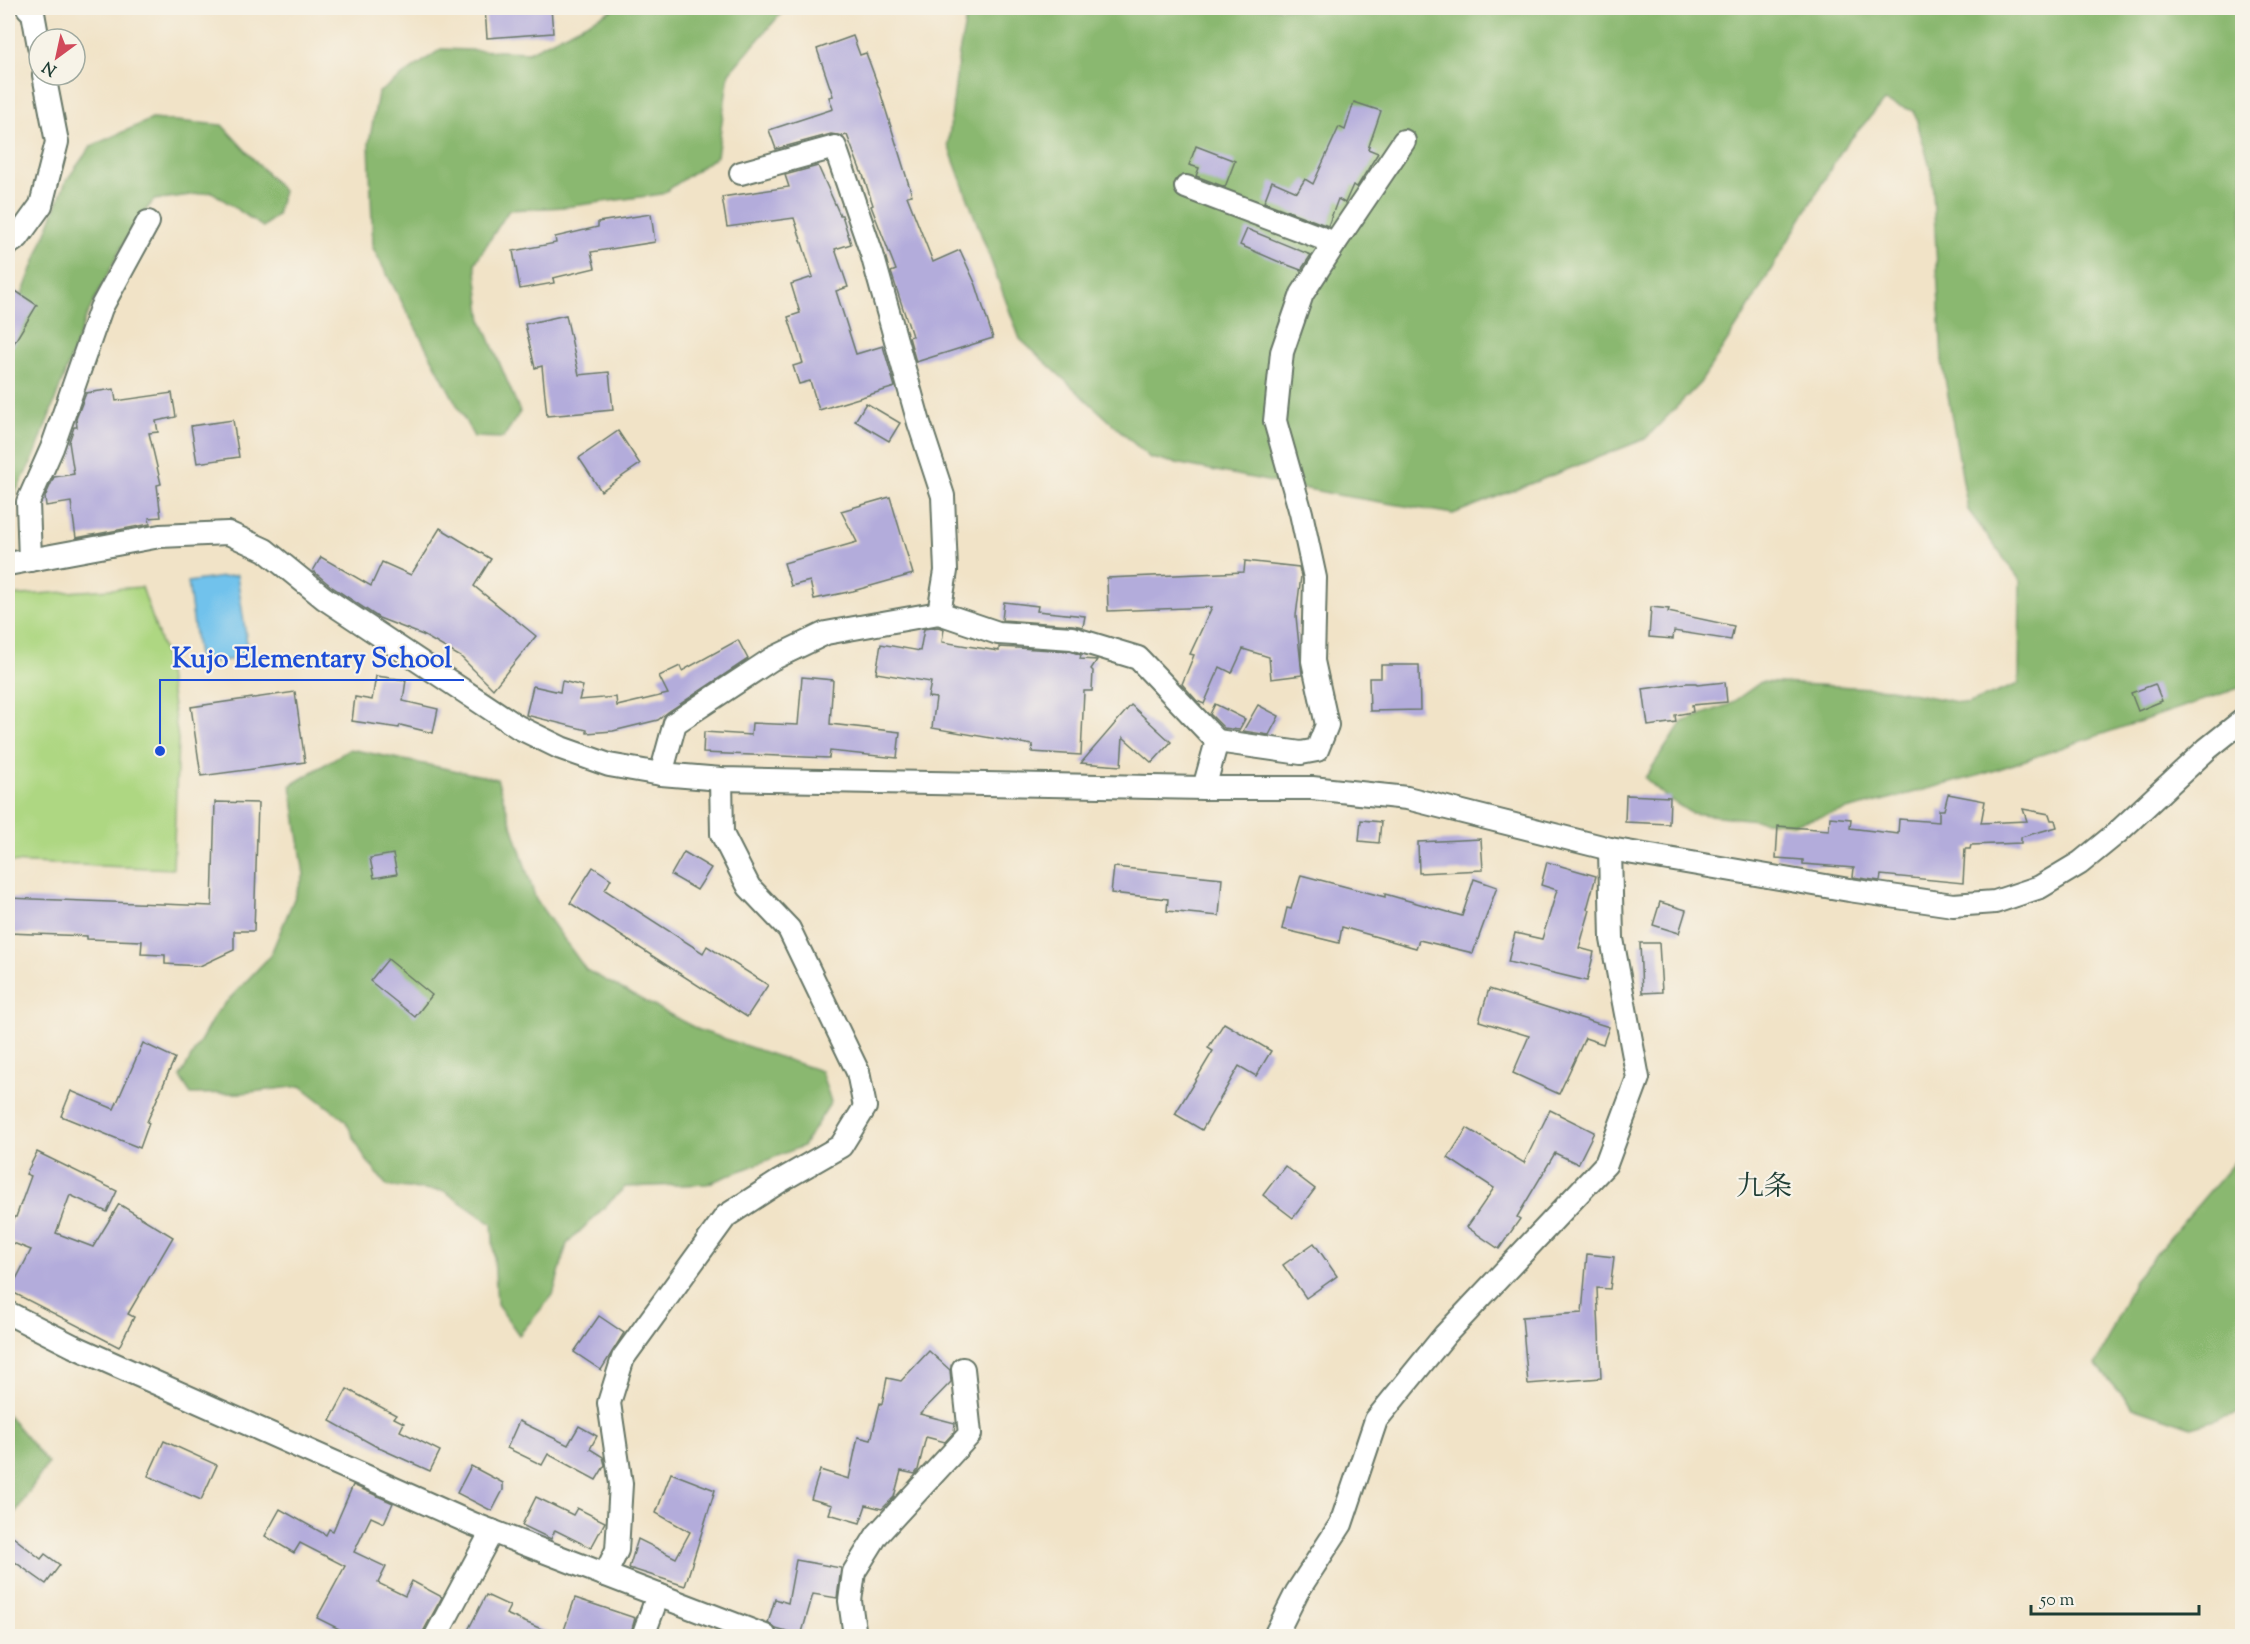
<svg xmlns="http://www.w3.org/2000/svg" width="2250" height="1644" font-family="'Sorts Mill Goudy','Noto Serif JP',serif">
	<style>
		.green { fill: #aed782; stroke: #668a5b; stroke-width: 1.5 }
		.forest { fill: #8ab870; stroke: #547a52; stroke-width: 1.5 }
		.water { fill: #71c2ec; stroke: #488090; stroke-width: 1.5 }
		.building { fill: #b3acdb }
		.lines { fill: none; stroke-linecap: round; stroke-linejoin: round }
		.minor-casing { stroke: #687767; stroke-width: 26 }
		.minor { stroke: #fff; stroke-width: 22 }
		.labels { text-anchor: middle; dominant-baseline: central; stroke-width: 4.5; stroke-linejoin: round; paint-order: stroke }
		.quarter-label { font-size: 28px; fill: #1f3d34; stroke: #f7f3e8 }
		.leader { fill: none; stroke: #1d4ed8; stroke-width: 2 }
		.callout-dot { fill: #1d4ed8; stroke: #f7f3e8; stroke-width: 2 }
		.callout-label { font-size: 27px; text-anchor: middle; font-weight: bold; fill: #1d4ed8; stroke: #f7f3e8; stroke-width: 4.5; stroke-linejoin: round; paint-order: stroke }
	</style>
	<rect width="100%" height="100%" fill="#f7f3e8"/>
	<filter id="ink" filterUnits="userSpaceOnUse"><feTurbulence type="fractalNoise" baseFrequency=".0167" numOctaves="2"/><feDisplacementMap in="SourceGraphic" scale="12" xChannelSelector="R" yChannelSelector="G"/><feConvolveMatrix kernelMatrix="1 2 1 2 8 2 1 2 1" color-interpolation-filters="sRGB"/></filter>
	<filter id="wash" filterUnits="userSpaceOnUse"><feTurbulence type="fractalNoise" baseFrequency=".008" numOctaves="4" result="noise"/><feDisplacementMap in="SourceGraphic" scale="24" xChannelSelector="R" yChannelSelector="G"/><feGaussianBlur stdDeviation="1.35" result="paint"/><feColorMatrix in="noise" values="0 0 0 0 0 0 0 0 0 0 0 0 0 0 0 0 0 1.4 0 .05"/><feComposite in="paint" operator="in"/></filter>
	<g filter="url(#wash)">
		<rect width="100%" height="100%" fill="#f1e3c7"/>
		<!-- green -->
		<polygon class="green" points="142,587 165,655 178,739 173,869 8,862 8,596"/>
		<!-- forest -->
		<g class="forest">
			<polygon points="616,8 786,8 729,73 717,156 662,194 565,207 509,210 475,263 482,321 520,412 503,438 474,437 373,248 369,143 378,93 441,49 529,52"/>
			<polygon points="968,8 2242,8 2242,687 1981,775 1793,824 1691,813 1667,798 1645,778 1682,722 1730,704 1761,682 1890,689 1967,704 2019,684 2020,580 1968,510 1942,361 1932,174 1914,111 1884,101 1843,148 1743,317 1700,383 1645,439 1453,514 1338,495 1150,458 1020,339 948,145 959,53"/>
			<polygon points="152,119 222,125 283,191 277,215 263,227 212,192 154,200 131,229 86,317 34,457 8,507 8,331 66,181 91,146"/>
			<polygon points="350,749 497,779 536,900 586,970 699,1030 821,1071 831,1102 803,1146 707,1184 625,1187 567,1244 553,1295 519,1335 497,1304 492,1224 444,1191 387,1186 364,1157 345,1120 301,1086 242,1093 191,1094 180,1077 216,1013 270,956 304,875 291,785"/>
			<polygon points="2242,1153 2242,1412 2191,1427 2133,1407 2096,1365 2134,1280"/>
			<polygon points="8,1415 48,1463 8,1524"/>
		</g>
		<!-- water -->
		<polygon class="water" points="237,575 249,657 199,664 188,582"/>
		<g id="blocks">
			<!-- building -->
			<g class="building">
				<polygon points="485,8 551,8 553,33 487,38"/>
				<polygon points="853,36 860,55 866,53 879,88 912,195 907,196 933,262 960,250 976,285 993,338 916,362 909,337 912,336 891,272 896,270 871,206 873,205 862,172 861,172 847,135 843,136 831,134 776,149 769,130 833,109 829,97 833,96 817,49"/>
				<polygon points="1354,102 1381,111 1368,149 1378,153 1357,187 1353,185 1345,203 1338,199 1328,226 1264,202 1272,181 1297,192 1305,179 1313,184 1339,127 1345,130"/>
				<polygon points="1196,146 1235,161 1225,187 1196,176 1199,168 1189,165"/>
				<polygon points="818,166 840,215 842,215 851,244 835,249 848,287 836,291 856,354 883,346 895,387 819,410 810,381 799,384 793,366 803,363 788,317 800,313 791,284 813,277 794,218 727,227 722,197 789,187 785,175"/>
				<polygon points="651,214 655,242 591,252 595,268 553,278 554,283 520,289 513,251 556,243 555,237 598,227 598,222"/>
				<polygon points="1247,229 1311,255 1301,270 1277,261 1240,245"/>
				<polygon points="8,286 37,305 8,353"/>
				<polygon points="566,315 579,375 609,372 613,410 547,416 542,366 535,368 525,324"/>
				<polygon points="114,389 116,401 172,393 176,417 156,421 158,432 149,433 161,484 157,485 161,517 149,518 150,524 76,538 71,502 46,506 45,497 54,477 74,474 69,442 74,427 77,427 76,419 86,393"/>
				<polygon points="866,403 900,423 889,441 855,421"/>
				<polygon points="233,420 239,457 197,463 191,426"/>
				<polygon points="618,431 640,464 601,491 579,458"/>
				<polygon points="890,497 913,574 853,591 814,599 810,581 791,586 784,563 857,542 841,511"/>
				<polygon points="440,528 491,559 474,586 536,636 493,689 461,657 423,635 379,618 332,587 313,571 321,557 371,586 382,562 411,575"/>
				<polygon points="1245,561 1299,567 1301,576 1296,616 1302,675 1271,679 1269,657 1243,649 1232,673 1220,667 1204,704 1197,701 1182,684 1194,655 1190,654 1212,607 1108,611 1107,578 1244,572"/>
				<polygon points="1004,602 1038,606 1037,611 1085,616 1083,627 1073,625 1002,620"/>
				<polygon points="1651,607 1669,609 1668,612 1734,626 1731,640 1674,631 1673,639 1649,637"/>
				<polygon points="938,627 944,629 942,642 999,651 999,647 1070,651 1081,655 1080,659 1097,660 1091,669 1093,671 1092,691 1084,691 1081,755 1032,752 1033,745 932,728 936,698 928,697 931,682 876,673 881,644 920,651 924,629"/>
				<polygon points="738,640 748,659 668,712 658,720 613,731 587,733 587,730 526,715 533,686 560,692 562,681 583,686 579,700 616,697 617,706 668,694 659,676 680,666 682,671"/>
				<polygon points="1381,665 1419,665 1420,710 1370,711 1369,678 1381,678"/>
				<polygon points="376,676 406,680 403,701 438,709 433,733 400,725 399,728 352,721 355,697 372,700"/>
				<polygon points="802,677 833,680 830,724 900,732 897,758 830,751 829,758 703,753 704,732 751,735 752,723 798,725"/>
				<polygon points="1725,682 1727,702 1692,705 1693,712 1675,715 1676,722 1648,726 1643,689 1687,683 1696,683 1697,685"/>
				<polygon points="2155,684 2162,701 2138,711 2131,693"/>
				<polygon points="295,692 305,762 201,776 191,707"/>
				<polygon points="1215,704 1245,719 1239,730 1224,728 1210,714"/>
				<polygon points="1131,705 1171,742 1152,763 1123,737 1121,766 1081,763"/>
				<polygon points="1258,705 1279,716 1269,735 1243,731"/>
				<polygon points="1948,794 1985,801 1981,823 2027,821 2023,809 2049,814 2051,820 2055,820 2057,827 2021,837 2021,843 1971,845 1970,849 1965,849 1963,883 1881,875 1880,881 1853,877 1854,868 1803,864 1803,860 1776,858 1778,826 1829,830 1830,817 1851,819 1850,828 1898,834 1899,819 1939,822 1939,810 1944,810"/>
				<polygon points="1626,795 1670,797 1669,824 1625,822"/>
				<polygon points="215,802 258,803 254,931 234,931 234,950 200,966 165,964 165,955 141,954 142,941 87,939 87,936 8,933 8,898 212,906"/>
				<polygon points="1361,820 1381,822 1379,843 1359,841"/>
				<polygon points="1481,839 1483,870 1419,873 1418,842"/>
				<polygon points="684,852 711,868 697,890 671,875"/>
				<polygon points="393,854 397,874 374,878 370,858"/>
				<polygon points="1547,862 1596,876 1587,909 1590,910 1579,948 1594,952 1587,981 1508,962 1515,933 1542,939 1557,890 1541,885"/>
				<polygon points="593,867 611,879 605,890 703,953 707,946 768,985 747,1017 570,903"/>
				<polygon points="1114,867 1222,878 1219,916 1167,911 1168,899 1111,893"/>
				<polygon points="1301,875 1385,897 1385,894 1462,916 1474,879 1497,887 1473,953 1419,940 1416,948 1342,927 1339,943 1282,929 1287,908 1291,909"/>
				<polygon points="1660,902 1686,910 1679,933 1653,925"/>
				<polygon points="1640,943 1659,943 1662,992 1642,993"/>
				<polygon points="388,959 432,995 415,1017 370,981"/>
				<polygon points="1489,989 1609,1027 1603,1044 1585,1038 1559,1094 1513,1073 1529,1036 1479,1021"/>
				<polygon points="1224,1023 1271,1051 1256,1076 1239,1066 1202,1130 1175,1114 1213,1051 1208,1048"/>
				<polygon points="143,1043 175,1058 147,1122 149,1123 140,1148 61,1116 71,1091 114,1109"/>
				<polygon points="1550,1110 1594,1132 1578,1164 1555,1153 1517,1217 1520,1219 1499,1249 1467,1227 1494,1188 1448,1158 1467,1128 1524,1163"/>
				<polygon points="37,1152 117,1191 107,1212 70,1195 56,1233 93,1247 119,1204 173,1237 128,1314 134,1317 119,1347 10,1291 31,1250 8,1241 8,1234 14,1217 16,1217 31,1176 26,1174"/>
				<polygon points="1285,1166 1315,1189 1293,1218 1263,1195"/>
				<polygon points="1314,1243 1337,1276 1306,1298 1283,1265"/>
				<polygon points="1587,1254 1614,1257 1610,1289 1597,1288 1601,1378 1528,1384 1522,1317 1582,1313"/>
				<polygon points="599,1316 624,1333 601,1370 574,1352"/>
				<polygon points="929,1351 950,1370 951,1382 920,1414 955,1423 954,1432 945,1442 926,1437 918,1470 915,1474 901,1471 894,1497 882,1509 866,1505 860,1523 829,1514 832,1505 811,1499 820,1470 849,1479 858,1437 871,1440 880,1403 882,1404 887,1378 901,1381"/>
				<polygon points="347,1389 396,1415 394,1418 404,1423 400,1431 440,1451 430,1471 379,1448 330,1421"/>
				<polygon points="519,1421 568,1445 579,1426 597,1436 590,1449 603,1457 605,1465 596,1480 548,1454 542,1465 507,1448"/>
				<polygon points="164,1441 217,1465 201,1500 148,1476"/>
				<polygon points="471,1466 503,1483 503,1490 492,1511 457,1493"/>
				<polygon points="671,1473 715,1490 685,1586 629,1568 638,1539 676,1558 690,1532 656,1513"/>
				<polygon points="353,1485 393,1503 384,1523 371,1517 354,1552 386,1567 378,1583 405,1596 412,1581 442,1597 424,1630 423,1636 353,1636 317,1618 345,1566 300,1543 294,1553 265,1536 280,1509 326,1535 329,1529 333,1531"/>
				<polygon points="536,1497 573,1515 577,1508 605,1522 591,1548 555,1530 551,1539 522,1525"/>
				<polygon points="8,1533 41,1559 45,1554 60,1565 46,1584 8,1557"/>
				<polygon points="796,1560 841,1568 837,1598 813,1594 801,1636 776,1629 768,1623 775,1599 788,1603"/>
				<polygon points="486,1595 510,1606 506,1614 558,1636 465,1636"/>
				<polygon points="575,1598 635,1618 630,1636 562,1636"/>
			</g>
		</g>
	</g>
	<g filter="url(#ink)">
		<use href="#blocks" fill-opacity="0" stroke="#687767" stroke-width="1.5"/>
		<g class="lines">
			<!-- minor casing -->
			<g class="minor-casing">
				<g id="minor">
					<polyline points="28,8 33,13 39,46"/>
					<polyline points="741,173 835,147 872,254 919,423 943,496 946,571 939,613"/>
					<polyline points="1186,187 1335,243 1404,141"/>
					<polyline points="8,244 18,237 41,205 57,142 44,75"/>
					<polyline points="30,560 28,502 52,448 101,308 148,222"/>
					<polyline points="8,564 160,536 228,533 265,550 324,598 518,727 561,748 609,765 661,774 721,779 1204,788 1312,788 1407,798 1610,849 1849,890 1953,905 1995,902 2040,887 2080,863 2118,832 2207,749 2242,721"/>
					<polyline points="1217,741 1301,753 1317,750 1327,725 1313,661 1315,578 1301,513 1275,421 1282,352 1302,294 1335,243"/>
					<polyline points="661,774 675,723 772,659 826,633 939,613 998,633 1072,638 1138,658 1217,741 1204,788"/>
					<polyline points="8,1313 73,1346 473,1524 765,1636"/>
					<polyline points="605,1575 617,1550 621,1484 609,1403 623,1358 726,1216 780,1181 841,1146 865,1107 858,1072 789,929 749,887 722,834 721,779"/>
					<polyline points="436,1636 492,1531"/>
					<polyline points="643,1636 658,1595"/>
					<polyline points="855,1636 850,1601 854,1572 877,1535 970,1434 963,1369"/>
					<polyline points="1275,1636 1297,1592 1341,1524 1376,1420 1445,1335 1606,1164 1638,1078 1612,939 1610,849"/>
				</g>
			</g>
			<!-- minor -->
			<use href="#minor" class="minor"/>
		</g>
	</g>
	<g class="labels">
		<!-- quarter labels -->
		<g class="quarter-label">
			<text x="1764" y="1188">九条</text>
		</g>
	</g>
	<!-- callouts -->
	<path class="leader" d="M160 751L160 680H464"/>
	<circle class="callout-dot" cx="160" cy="751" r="6"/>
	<g class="callout-label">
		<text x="312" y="667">Kujo Elementary School</text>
	</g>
	<!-- margin -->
	<rect width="2250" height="1644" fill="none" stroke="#f7f3e8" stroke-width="30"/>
	<!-- north arrow -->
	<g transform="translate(57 57) rotate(213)"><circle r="28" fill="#f7f3e8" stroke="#a1aaa0" stroke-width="1.5"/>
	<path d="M0-4.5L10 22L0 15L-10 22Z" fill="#d1495b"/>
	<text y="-9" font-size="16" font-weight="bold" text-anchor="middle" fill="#1f3d34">N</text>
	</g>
	<!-- scale -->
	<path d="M2031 1605v9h168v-9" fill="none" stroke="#1f3d34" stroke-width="3"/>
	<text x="2040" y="1605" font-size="18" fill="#1f3d34" stroke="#f7f3e8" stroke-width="4.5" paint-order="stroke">50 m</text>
</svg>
